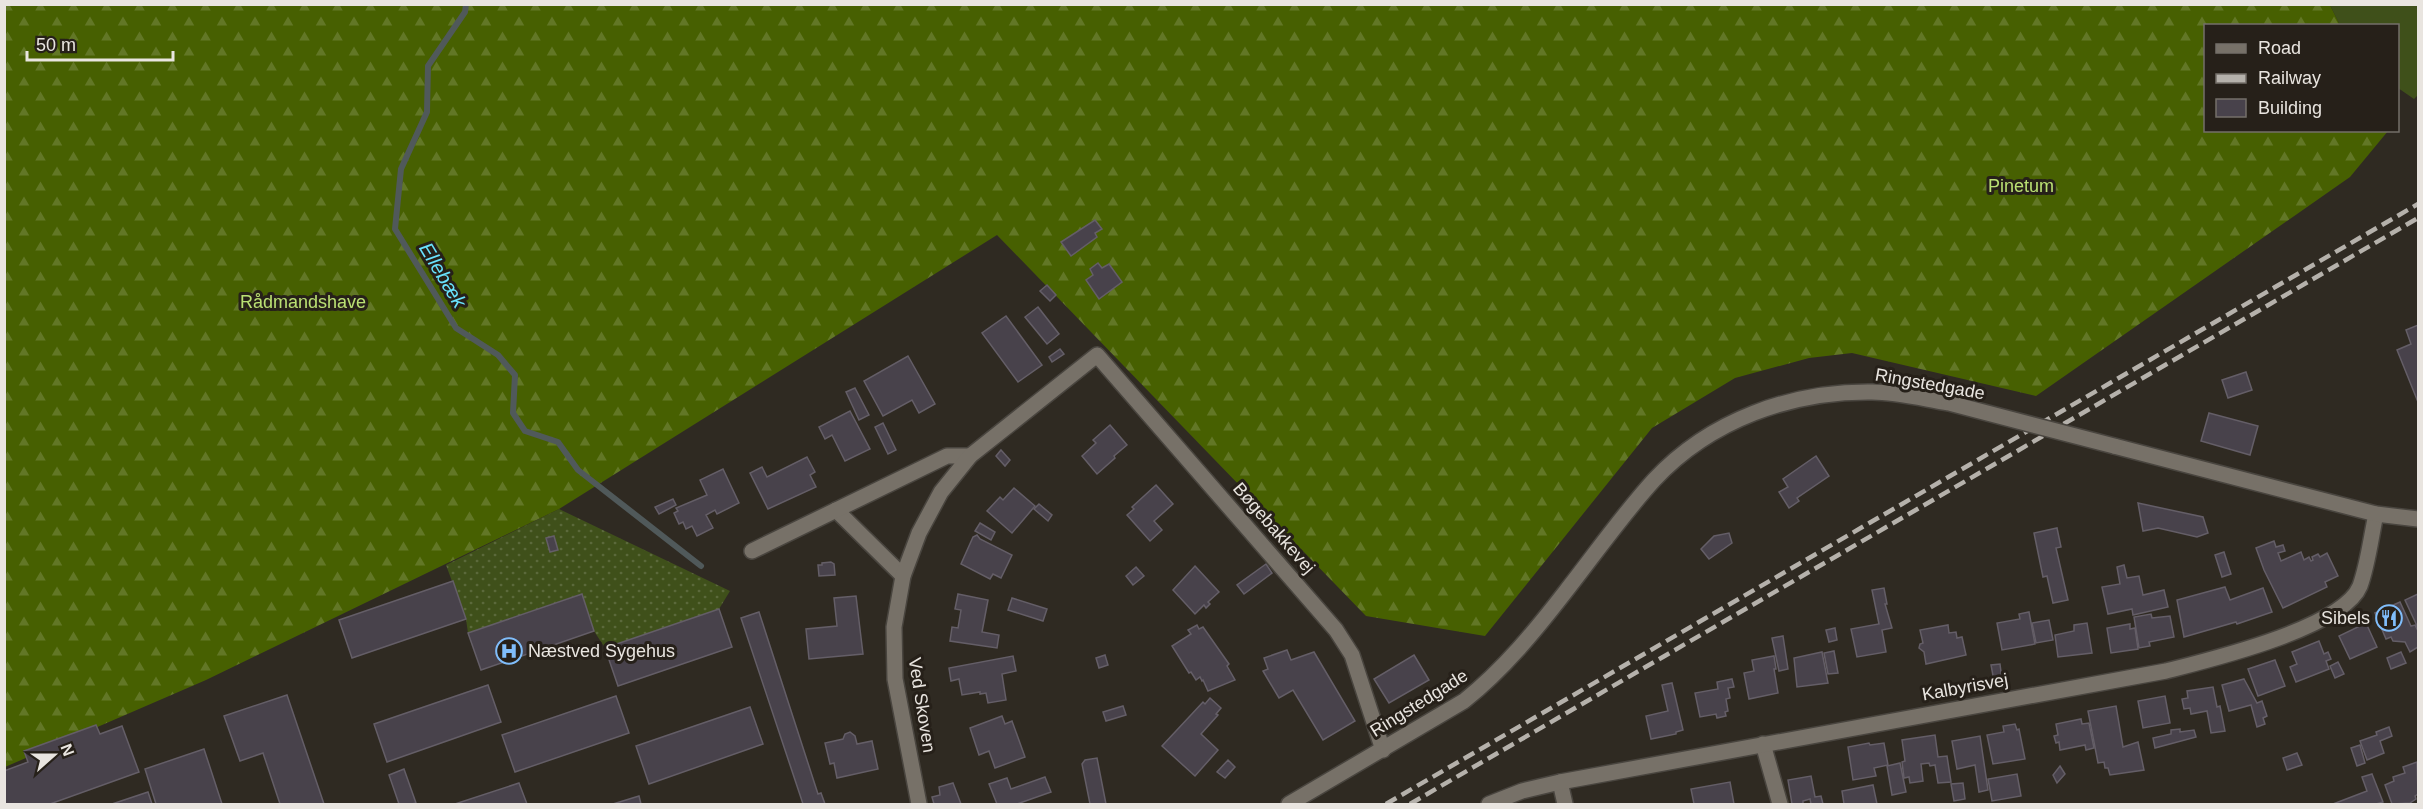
<svg xmlns="http://www.w3.org/2000/svg" width="2423" height="809" font-family="Arial,sans-serif">
	<style>
		.grass { fill: url(#grass-dots) }
		.forest { fill: url(#forest-firs) }
		.garden { fill: #3f501a }
		.lines { fill: none; stroke-linecap: round; stroke-linejoin: round }
		.stream { stroke: #50595a; stroke-width: 6 }
		.building { fill: #48424b; stroke: #645e67; stroke-width: 1.5 }
		.minor-casing { stroke: #49453f; stroke-width: 18 }
		.tertiary-casing { stroke: #49453f; stroke-width: 18 }
		.minor { stroke: #777168; stroke-width: 15 }
		.tertiary { stroke: #777168; stroke-width: 15 }
		.rail { stroke: #b5b1ab; stroke-width: 4.5; stroke-dasharray: 12 6; stroke-linecap: butt }
		.tertiary-bridge-casing { stroke: #49453f; stroke-width: 18; stroke-linecap: butt }
		.tertiary-bridge { stroke: #777168; stroke-width: 15 }
		.labels { text-anchor: middle; dominant-baseline: central; stroke-width: 6; stroke-linejoin: round; paint-order: stroke }
		.park-label { font-size: 18px; fill: #bae073; stroke: #262019 }
		.street-label { font-size: 18px; fill: #e9e5e0; stroke: #262019 }
		.poi-label { font-size: 18px; fill: #e9e5e0; stroke: #262019; text-anchor: end }
		.water-label { font-size: 20px; font-style: italic; fill: #69e3fd; stroke: #262019 }
	</style>
	<defs>
		<pattern id="grass-dots" width="8" height="8" patternUnits="userSpaceOnUse" patternTransform="scale(1.5)"><rect width="8" height="8" fill="#3f501a"/><path d="M2 2h.1M6 6h.1" fill="none" stroke="#5b693b" stroke-width="1.8" stroke-linecap="round"/></pattern>
		<pattern id="forest-firs" width="22" height="20" patternUnits="userSpaceOnUse" patternTransform="scale(1.5)"><rect width="22" height="20" fill="#476001"/><path d="M5 1l3.5 6h-7zM16 11l3.5 6h-7z" fill="#627726"/></pattern>
	</defs>
	<rect width="100%" height="100%" fill="#2f2a22"/>
	<!-- grass -->
	<polygon class="grass" points="559,509 730,591 719,609 605,648 594,631 581,594 468,633 466,619 446,565"/>
	<!-- forest -->
	<polygon class="forest" points="5,5 2330,5 2340,25 2206,26 2206,130 2388,131 2350,177 2036,396 1852,353 1809,358 1735,378 1652,428 1485,636 1366,616 997,235 559,509 206,680 5,767"/>
	<!-- garden -->
	<polygon class="garden" points="2330,5 2418,5 2418,95 2414,99 2398,88 2398,26 2340,25"/>
	<g class="lines">
		<!-- stream -->
		<polyline class="stream" points="466,4 465,12 428,66 427,112 401,169 395,229 456,328 498,355 515,375 513,413 525,431 558,442 578,470 701,566"/>
	</g>
	<!-- building -->
	<g class="building">
		<polygon points="1095,220 1102,229 1095,233 1097,237 1071,256 1061,242"/>
		<polygon points="1098,263 1102,268 1109,264 1122,282 1099,299 1086,280 1093,275 1090,269"/>
		<polygon points="1047,285 1056,295 1050,301 1040,291"/>
		<polygon points="1038,307 1059,334 1047,344 1025,317"/>
		<polygon points="1006,316 1042,365 1018,382 982,333"/>
		<polygon points="2418,325 2418,402 2397,350 2411,344 2406,330"/>
		<polygon points="1060,349 1064,354 1052,362 1049,357"/>
		<polygon points="908,356 935,404 919,413 912,400 883,416 864,381"/>
		<polygon points="2246,372 2252,390 2228,398 2222,380"/>
		<polygon points="855,388 869,415 859,420 846,392"/>
		<polygon points="850,411 870,449 845,461 832,435 825,439 819,427"/>
		<polygon points="2209,413 2258,426 2250,455 2201,441"/>
		<polygon points="883,423 896,450 888,454 875,427"/>
		<polygon points="1110,425 1127,445 1114,456 1115,458 1097,474 1082,456 1096,443 1093,440"/>
		<polygon points="1001,450 1010,460 1005,466 996,456"/>
		<polygon points="1816,456 1829,476 1797,498 1799,501 1789,508 1779,492 1788,487 1783,479"/>
		<polygon points="807,457 815,472 810,475 816,487 768,509 750,473 762,467 767,477"/>
		<polygon points="723,469 739,503 717,514 715,510 706,515 713,528 697,536 692,526 686,529 683,522 679,524 674,513 678,511 676,508 707,495 700,480"/>
		<polygon points="1156,485 1173,504 1154,521 1162,530 1150,541 1127,515 1134,509 1132,507"/>
		<polygon points="1014,488 1035,506 1012,533 987,511 1000,497 1003,500"/>
		<polygon points="673,499 676,505 659,514 655,507"/>
		<polygon points="2138,503 2203,517 2208,533 2197,537 2158,528 2143,531"/>
		<polygon points="1039,504 1052,515 1048,521 1034,509"/>
		<polygon points="980,523 995,532 991,540 975,531"/>
		<polygon points="2057,528 2061,547 2056,548 2068,600 2053,603 2047,576 2043,577 2034,533"/>
		<polygon points="1729,533 1732,543 1709,559 1701,549 1714,536"/>
		<polygon points="977,535 980,539 1012,555 1001,578 993,574 990,579 961,564 973,537"/>
		<polygon points="554,536 558,550 550,552 546,538"/>
		<polygon points="2274,541 2276,547 2283,545 2285,551 2278,553 2281,561 2301,552 2304,560 2309,557 2311,561 2313,560 2312,557 2318,554 2320,557 2327,553 2338,576 2325,582 2327,587 2283,608 2264,570 2256,548"/>
		<polygon points="2224,552 2231,574 2222,577 2215,555"/>
		<polygon points="831,562 834,564 835,575 819,576 818,565 822,565 822,563"/>
		<polygon points="1266,564 1272,573 1244,594 1237,585"/>
		<polygon points="2124,565 2127,578 2139,576 2143,595 2164,590 2168,607 2133,615 2132,609 2108,614 2102,587 2120,584 2117,567"/>
		<polygon points="1195,566 1219,592 1208,602 1210,604 1206,608 1204,605 1195,614 1173,590"/>
		<polygon points="1136,567 1144,576 1133,585 1126,576"/>
		<polygon points="453,581 466,619 352,658 339,620"/>
		<polygon points="2225,587 2230,600 2263,588 2272,612 2237,624 2236,622 2184,637 2177,600"/>
		<polygon points="1884,588 1887,604 1885,604 1892,628 1882,630 1886,652 1857,657 1851,629 1879,624 1872,590"/>
		<polygon points="582,594 594,631 481,670 468,633"/>
		<polygon points="958,594 988,600 982,632 999,635 997,648 950,641 952,627 958,628 961,610 955,609"/>
		<polygon points="2418,594 2418,647 2410,652 2405,642 2393,641 2391,637 2386,639 2375,613 2400,602 2411,626 2415,625 2417,629 2418,628 2405,600"/>
		<polygon points="856,596 863,654 809,659 806,629 837,626 834,598"/>
		<polygon points="1012,598 1047,609 1043,621 1008,610"/>
		<polygon points="719,609 732,647 618,686 605,648"/>
		<polygon points="759,612 818,794 821,793 825,804 803,804 741,618"/>
		<polygon points="2029,612 2035,644 2002,650 1997,623 2020,619 2019,614"/>
		<polygon points="2151,614 2152,618 2170,616 2174,637 2149,642 2150,646 2139,648 2134,617"/>
		<polygon points="2049,620 2053,640 2036,643 2032,623"/>
		<polygon points="2087,623 2092,653 2058,657 2055,635 2074,631 2074,625"/>
		<polygon points="2366,623 2377,647 2350,659 2339,636"/>
		<polygon points="2130,624 2130,629 2135,628 2138,649 2111,653 2107,628"/>
		<polygon points="1197,625 1199,629 1203,627 1229,664 1227,666 1235,680 1208,691 1203,680 1202,681 1200,677 1196,680 1191,672 1189,673 1172,646 1191,634 1188,630"/>
		<polygon points="1948,625 1949,633 1956,632 1957,638 1962,637 1966,655 1926,664 1924,652 1919,648 1920,644 1923,643 1920,630"/>
		<polygon points="1835,628 1837,640 1829,642 1826,630"/>
		<polygon points="1783,636 1788,669 1779,671 1772,638"/>
		<polygon points="2319,641 2324,654 2328,652 2331,659 2326,661 2329,669 2296,682 2290,667 2297,664 2292,652"/>
		<polygon points="1287,650 1291,660 1314,652 1355,721 1323,740 1293,690 1279,698 1263,671 1268,669 1264,658"/>
		<polygon points="1834,651 1838,673 1828,674 1824,653"/>
		<polygon points="1822,652 1828,683 1797,687 1794,658"/>
		<polygon points="2401,652 2406,663 2391,669 2387,658"/>
		<polygon points="1105,655 1108,665 1099,668 1096,658"/>
		<polygon points="1414,655 1429,680 1389,703 1374,679"/>
		<polygon points="1013,656 1016,671 1002,674 1006,700 988,703 986,693 980,694 980,692 962,695 959,679 951,681 949,668"/>
		<polygon points="1774,656 1776,669 1774,669 1778,693 1749,699 1744,673 1754,671 1752,660"/>
		<polygon points="2275,660 2285,686 2258,696 2248,669"/>
		<polygon points="2338,662 2344,674 2335,678 2330,666"/>
		<polygon points="2000,664 2002,680 1994,681 1991,665"/>
		<polygon points="1732,679 1734,687 1728,688 1730,698 1726,699 1728,711 1725,712 1726,716 1717,718 1716,714 1700,717 1695,693 1718,689 1717,682"/>
		<polygon points="2244,679 2257,703 2262,701 2267,716 2263,718 2265,724 2257,727 2251,705 2229,711 2222,685"/>
		<polygon points="1672,683 1683,730 1676,732 1676,734 1651,739 1646,716 1668,711 1662,685"/>
		<polygon points="488,685 501,722 387,762 374,724"/>
		<polygon points="2213,687 2217,707 2220,706 2225,731 2211,733 2207,711 2191,714 2190,708 2184,709 2182,699 2188,698 2187,691"/>
		<polygon points="287,695 324,804 280,804 263,753 240,761 224,716"/>
		<polygon points="616,696 629,733 515,772 502,735"/>
		<polygon points="2165,696 2170,723 2143,728 2138,701"/>
		<polygon points="1210,698 1221,708 1216,714 1218,715 1201,734 1218,750 1195,776 1162,746 1203,702 1205,704"/>
		<polygon points="1123,706 1126,715 1106,721 1103,712"/>
		<polygon points="2116,706 2123,747 2138,742 2144,770 2110,775 2108,768 2105,768 2104,762 2098,763 2088,711"/>
		<polygon points="750,707 763,744 649,784 636,746"/>
		<polygon points="1002,716 1005,724 1012,721 1025,757 995,768 989,751 979,755 970,728"/>
		<polygon points="2081,719 2082,724 2089,723 2094,748 2086,750 2085,745 2060,750 2059,742 2056,743 2054,736 2058,735 2056,724"/>
		<polygon points="2015,724 2017,730 2019,729 2025,759 1993,764 1987,735 2004,732 2003,726"/>
		<polygon points="96,725 100,734 122,726 139,772 50,804 4,804 4,771 28,762 24,751"/>
		<polygon points="2389,727 2392,736 2380,741 2384,753 2367,760 2360,741 2377,735 2376,732"/>
		<polygon points="2180,729 2180,732 2194,730 2196,737 2155,748 2153,738 2171,734 2171,730"/>
		<polygon points="850,732 855,736 857,744 872,741 878,769 837,778 834,763 830,764 825,743 843,739 845,734"/>
		<polygon points="1935,735 1938,757 1947,756 1951,782 1938,783 1935,765 1930,766 1929,763 1921,764 1923,781 1910,783 1909,777 1904,778 1902,762 1905,761 1902,740"/>
		<polygon points="1980,736 1988,790 1979,792 1975,765 1957,769 1952,741"/>
		<polygon points="1869,743 1870,745 1884,743 1888,765 1874,768 1876,776 1853,780 1848,747"/>
		<polygon points="2360,745 2365,763 2357,766 2351,748"/>
		<polygon points="204,749 222,804 156,804 145,769"/>
		<polygon points="2297,753 2302,765 2287,770 2283,758"/>
		<polygon points="1097,758 1106,804 1090,804 1082,764 1085,760"/>
		<polygon points="1228,760 1235,767 1225,778 1217,772"/>
		<polygon points="2417,762 2418,794 2415,796 2416,799 2410,803 2392,804 2385,785 2394,781 2393,777 2405,773 2403,767"/>
		<polygon points="1900,763 1906,792 1892,795 1887,766"/>
		<polygon points="2060,766 2065,774 2057,783 2053,775"/>
		<polygon points="404,769 416,803 412,804 399,804 389,775"/>
		<polygon points="2017,774 2021,796 1992,801 1988,779"/>
		<polygon points="2372,774 2383,802 2376,804 2333,804 2367,791 2362,777"/>
		<polygon points="1811,776 1815,797 1821,796 1823,804 1811,804 1810,799 1803,801 1803,804 1792,804 1788,780"/>
		<polygon points="1045,777 1051,792 1017,804 997,804 989,784 1007,778 1011,789"/>
		<polygon points="1730,782 1734,804 1694,804 1691,789"/>
		<polygon points="519,783 527,804 455,804"/>
		<polygon points="953,783 961,804 934,804 932,797 940,795 939,787"/>
		<polygon points="1963,783 1965,799 1954,801 1951,784"/>
		<polygon points="1873,785 1877,804 1844,804 1842,791"/>
		<polygon points="148,792 152,804 112,804"/>
		<polygon points="639,796 641,804 613,804"/>
	</g>
	<g class="lines">
		<!-- minor casing -->
		<g class="minor-casing">
			<g id="minor">
				<polyline points="836,510 903,576"/>
				<polyline points="752,551 947,456 970,456"/>
				<polyline points="1763,744 1780,804"/>
				<polyline points="1560,782 1565,804"/>
				<polyline points="919,804 895,679 894,627 903,576 919,533 941,492 970,456 1097,355 1336,630 1352,655 1383,750"/>
				<path d="M1489,804L1522,791L1560,782L2166,671C2209,660 2343,628 2360,586C2368,564 2371,537 2376,514"/>
			</g>
		</g>
		<!-- tertiary casing -->
		<g class="tertiary-casing">
			<g id="tertiary">
				<polyline points="2114,446 2376,514 2418,519"/>
				<path d="M1289,804L1464,701C1504,669 1535,631 1566,591C1595,554 1623,514 1654,480C1710,420 1791,391 1872,392C1898,392 1924,399 1949,403"/>
			</g>
		</g>
		<!-- minor -->
		<use href="#minor" class="minor"/>
		<!-- tertiary -->
		<use href="#tertiary" class="tertiary"/>
		<!-- rail -->
		<g class="rail">
			<polyline points="1386,804 2418,204"/>
			<polyline points="1410,804 2418,218"/>
		</g>
		<!-- tertiary-bridge casing -->
		<g class="tertiary-bridge-casing">
			<polyline id="tertiary-bridge" points="1949,403 2114,446"/>
		</g>
		<!-- tertiary-bridge -->
		<use href="#tertiary-bridge" class="tertiary-bridge"/>
	</g>
	<!-- icons -->
	<defs>
		<g id="restaurant-ring" transform="scale(1.35)"><circle r="9.5" fill="#262019" stroke="#80bdfa" stroke-width="1.5"/><path d="M-5-6h1v4h1v-4h1v4h1v-4h1v5L-1.5 .5V6h-2V.5L-5-1ZM5-6V6H3V1.5H1.5Q1.5-4 5-6Z" fill="#80bdfa"/></g>
		<g id="hospital-ring" transform="scale(1.35)"><circle r="9.5" fill="#262019" stroke="#80bdfa" stroke-width="1.5"/><path d="M-5-5h3v3.5h4V-5h3V5h-3V1.5h-4V5h-3Z" fill="#80bdfa"/></g>
	</defs>
	<g fill-rule="evenodd">
		<use href="#restaurant-ring" x="2389" y="618"/>
		<use href="#hospital-ring" x="509" y="651"/>
	</g>
	<g class="labels">
		<!-- park labels -->
		<g class="park-label">
			<text x="2021" y="186">Pinetum</text>
			<text x="303" y="302">Rådmandshave</text>
		</g>
		<!-- street labels -->
		<g class="street-label">
			<text transform="translate(1930 384) rotate(10)">Ringstedgade</text>
			<text transform="translate(1274 528) rotate(49)">Bøgebakkevej</text>
			<text transform="translate(1965 687) rotate(-10)">Kalbyrisvej</text>
			<text transform="translate(1419 703) rotate(-32)">Ringstedgade</text>
			<text transform="translate(922 705) rotate(81)">Ved Skoven</text>
		</g>
		<!-- poi labels -->
		<g class="poi-label">
			<text x="2370" y="618">Sibels</text>
			<text x="528" y="651" text-anchor="start">Næstved Sygehus</text>
		</g>
		<!-- water labels -->
		<g class="water-label">
			<text transform="translate(443 275) rotate(59)">Ellebæk</text>
		</g>
	</g>
	<!-- border -->
	<rect width="2423" height="809" fill="none" stroke="#e9e5e0" stroke-width="12"/>
	<!-- legend -->
	<rect x="2204" y="24" width="195" height="108" fill="#262019" stroke="#746f69" stroke-width="1.5"/>
	<rect x="2216" y="44" width="30" height="9" fill="#777168" stroke="#746f69" stroke-width="1.5"/>
	<text x="2258" y="54" font-size="18" fill="#e9e5e0">Road</text>
	<rect x="2216" y="74" width="30" height="9" fill="#b5b1ab" stroke="#746f69" stroke-width="1.5"/>
	<text x="2258" y="84" font-size="18" fill="#e9e5e0">Railway</text>
	<rect x="2216" y="99" width="30" height="18" fill="#48424b" stroke="#746f69" stroke-width="1.5"/>
	<text x="2258" y="114" font-size="18" fill="#e9e5e0">Building</text>
	<!-- north arrow -->
	<g transform="translate(54 755) rotate(69)" stroke="#262019" stroke-width="4.5" paint-order="stroke">
	<path d="M0-4.5L10 22L0 15L-10 22Z" fill="#e9e5e0"/>
	<text y="-9" font-size="16" font-weight="bold" text-anchor="middle" fill="#e9e5e0">N</text>
	</g>
	<!-- scale -->
	<path d="M27 51v9h146v-9" fill="none" stroke="#e9e5e0" stroke-width="3"/>
	<text x="36" y="51" font-size="18" fill="#e9e5e0" stroke="#262019" stroke-width="4.5" paint-order="stroke">50 m</text>
</svg>
